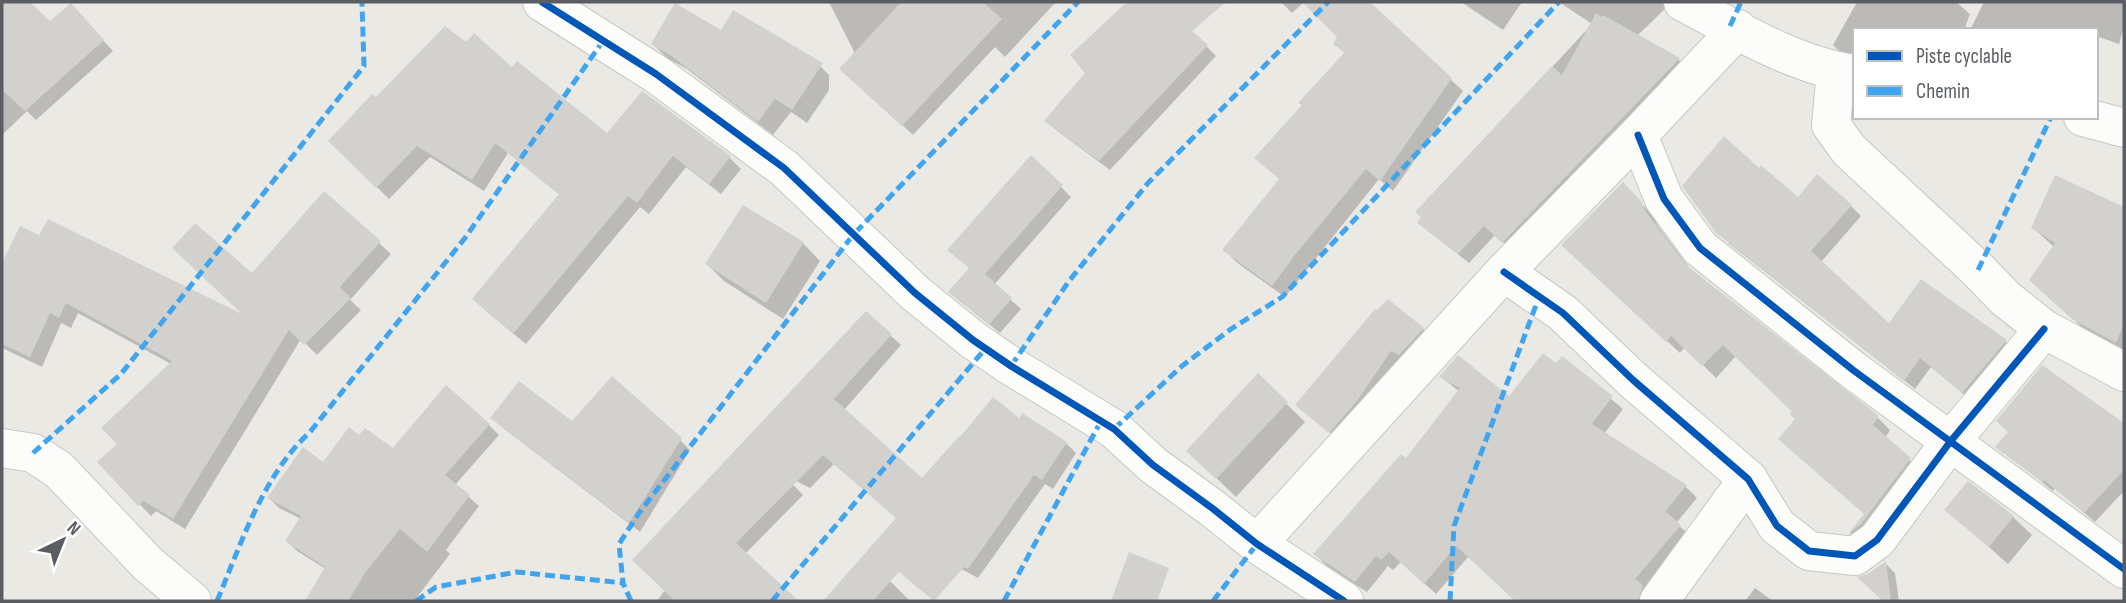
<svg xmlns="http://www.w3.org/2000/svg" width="2126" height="603" font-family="'Sofia Sans Condensed',sans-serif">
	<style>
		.shadow { fill: #0003 }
		.building { fill: #d2d1ce }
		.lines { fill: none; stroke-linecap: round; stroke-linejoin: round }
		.minor-casing { stroke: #c7c7c6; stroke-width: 40 }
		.minor { stroke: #fcfcfb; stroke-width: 38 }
		.quiet { stroke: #40a5ee; stroke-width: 5; stroke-dasharray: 10 5; stroke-linecap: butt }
		.cycleway-casing { stroke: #fff; stroke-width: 11 }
		.cycleway { stroke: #0057b8; stroke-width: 7 }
	</style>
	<rect width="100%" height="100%" fill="#eae9e4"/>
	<!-- shadow -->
	<g class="shadow">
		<polygon points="7,2 28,2 50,24 80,15 113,51 36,120 27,111 2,135 2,8"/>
		<polygon points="829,2 959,2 968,11 975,2 1055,3 1005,57 995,47 913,135 881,105"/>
		<polygon points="1281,2 1304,2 1292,13"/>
		<polygon points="1304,2 1368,2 1463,91 1393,191 1379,179 1285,297 1236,262 1225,250 1280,180 1346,54 1335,44 1339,37"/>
		<polygon points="1461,2 1522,2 1503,30"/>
		<polygon points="1559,2 1672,2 1637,36 1679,60 1689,69 1513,251 1495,235 1469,263 1430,232 1423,218 1418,212 1592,24"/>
		<polygon points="1857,2 1956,2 1970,14 1964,30 1855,30 1855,58 1843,55 1833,45"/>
		<polygon points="1984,2 2124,2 2124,27 2119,44 2096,36 2096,30 1970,30"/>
		<polygon points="722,32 814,60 829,75 829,90 807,123 791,112 773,135 687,69 667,58 653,44"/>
		<polygon points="466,45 512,70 608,136 729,157 741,169 721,194 686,167 649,214 640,207 526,344 486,311 560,195 508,153 484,191 430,157 389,199 330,141 376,99"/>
		<polygon points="1206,46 1216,56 1110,170 1056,130 1046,121"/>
		<polygon points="1031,157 1071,197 994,285 1021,309 1000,333 960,301 970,269"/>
		<polygon points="1759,171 1798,199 1851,206 1861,216 1821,262 1889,326 2005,341 2015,351 1973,402 1931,367 1915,389 1728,243"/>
		<polygon points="1623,184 1653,216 1658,226 1693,273 1878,418 1890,430 1885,438 1922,472 1862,545 1850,533 1866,515 1794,412 1736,356 1716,378 1685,347 1680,353 1576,257"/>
		<polygon points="324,193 391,254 350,300 361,310 317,355 301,339 185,529 156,511 151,516 100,462 119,444 171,364 78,313 71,328 61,323 42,367 2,348 2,307 35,235 247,318 252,275"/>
		<polygon points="2116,218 2124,222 2124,353 2090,335 2048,295 2054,247 2033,228"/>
		<polygon points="803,243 820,261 783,319 724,281 707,264"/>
		<polygon points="866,313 901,345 844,410 922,480 1019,420 1066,443 1076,453 1053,489 1045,484 978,578 901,536 898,519 834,464 810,488 784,475 803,495 745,554 796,601 657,601"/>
		<polygon points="1423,329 1433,339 1340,441 1298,405"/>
		<polygon points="1562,358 1623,409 1604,434 1685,486 1697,498 1676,523 1692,537 1652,601 1517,601 1469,556 1436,594 1401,562 1393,570 1388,566 1367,592 1327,566 1315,554 1407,461 1460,392 1441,377 1509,398 1556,365"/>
		<polygon points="2043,367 2124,425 2124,491 2095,522 2055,488 2053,491 1998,447 2010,433"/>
		<polygon points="1258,376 1305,422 1236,497 1207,469"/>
		<polygon points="573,424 680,440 690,450 640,532 503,428"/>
		<polygon points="489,425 499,435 455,485 479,506 446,550 450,554 414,601 307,601 326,569 297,551 287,541 301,519 279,508 269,498 323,464 360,437 393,451"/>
		<polygon points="1968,484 2013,517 2032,535 2008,564 1947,510"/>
		<polygon points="865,556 910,601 825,601"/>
		<polygon points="1885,563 1895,573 1899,601 1885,601 1860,578 1869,575"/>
		<polygon points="1755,588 1773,601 1745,601"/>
	</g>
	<!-- building -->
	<g class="building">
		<polygon points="2,2 30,2 50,21 71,3 104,40 25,111 2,90"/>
		<polygon points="901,2 983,2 1002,19 902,126 839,69"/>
		<polygon points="1127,2 1226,2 1192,31 1208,45 1099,161 1044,121 1085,73 1070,55"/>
		<polygon points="1302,2 1370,2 1452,78 1380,181 1366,169 1294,256 1272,286 1222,250 1279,179 1254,158 1302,105 1298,103 1345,52 1333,44 1337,37"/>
		<polygon points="675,3 721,30 733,10 823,63 792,110 775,99 758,122 670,55 651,44"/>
		<polygon points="1596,13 1602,17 1603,15 1680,58 1502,243 1484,226 1458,254 1417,223 1421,217 1415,212 1552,66 1562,75"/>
		<polygon points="445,26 466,42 474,33 512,67 517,61 607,133 642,91 731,156 709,184 673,156 637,203 628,196 513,334 472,299 559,194 495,143 472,180 417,146 376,188 328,141 372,94 376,97"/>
		<polygon points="1724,136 1759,168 1761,165 1798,197 1817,174 1852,205 1811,251 1889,323 1921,279 2007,340 1962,393 1920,358 1904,381 1716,233 1682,186"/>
		<polygon points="1031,155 1063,185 985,274 1012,298 989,325 948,292 969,268 947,250"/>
		<polygon points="2055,175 2124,207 2124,323 2116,343 2072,319 2029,280 2055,243 2031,228"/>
		<polygon points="1623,182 1641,201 1646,212 1686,265 1879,416 1873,425 1911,458 1861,524 1849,533 1864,514 1778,439 1795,419 1790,414 1792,412 1723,345 1702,366 1671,336 1666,342 1561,245"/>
		<polygon points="324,191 381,241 340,287 351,298 304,345 289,330 173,519 144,501 138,506 97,462 117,444 101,428 172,361 66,303 59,318 50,313 30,357 2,344 2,263 20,226 39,235 48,219 242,314 172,248 195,223 252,273"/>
		<polygon points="743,205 804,242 766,303 705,264"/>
		<polygon points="1388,299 1424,328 1399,355 1391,351 1357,401 1329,433 1295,405 1375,309 1377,310"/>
		<polygon points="866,311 892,334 834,399 922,478 959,436 960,437 993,397 1019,418 1022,413 1067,442 1042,480 1034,475 968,569 964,567 934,601 899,572 873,601 823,601 896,518 823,455 736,543 799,601 675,601 632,560"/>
		<polygon points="1543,353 1556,363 1562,356 1613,396 1592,424 1687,485 1665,511 1681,525 1635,579 1643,585 1638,601 1515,601 1456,546 1424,584 1389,552 1381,560 1376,556 1355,582 1313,554 1401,454 1406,458 1460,388 1439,377 1458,355 1509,396"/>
		<polygon points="2042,365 2124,423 2124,470 2084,513 2044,480 2042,482 1995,447 2008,432 1996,421"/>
		<polygon points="1258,373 1288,402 1216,479 1186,451"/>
		<polygon points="612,376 682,438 629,523 490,418 519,381 572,421"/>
		<polygon points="446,385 490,424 445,475 470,495 427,552 400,529 365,573 348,601 305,601 325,567 285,541 301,516 267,498 303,447 323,462 349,427 359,435 365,428 393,448"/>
		<polygon points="1968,481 2014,516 1989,547 1944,510"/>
		<polygon points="1129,552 1169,568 1157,601 1111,601"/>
		<polygon points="1886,561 1891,601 1883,601 1857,577 1868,574"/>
	</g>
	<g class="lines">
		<!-- minor casing -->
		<g class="minor-casing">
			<g id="minor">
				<polyline points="542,2 656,74 784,168 915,293 973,340 1011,366 1114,429 1153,465 1212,508 1257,544 1344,601"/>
				<path d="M1683,2C1735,29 1796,66 1855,74"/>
				<polyline points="1836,71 1831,125 1849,150 1978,270 2005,298 2044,329 2124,372"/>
				<polyline points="2083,117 2124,128"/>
				<polyline points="1638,135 1664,199 1700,248 1853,370 2124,569"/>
				<polyline points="1504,272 1563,313 1633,380 1748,479 1777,526 1809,551 1855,556 1877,540 1950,442 2044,329"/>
				<polyline points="2,448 33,453 59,470 148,564 192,601"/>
				<polyline points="1257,544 1504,272 1638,135 1738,29"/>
				<polyline points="1659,601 1748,479"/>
			</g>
		</g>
		<!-- minor -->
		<use href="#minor" class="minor"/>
		<!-- quiet -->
		<g class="quiet">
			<polyline points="1730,26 1741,2"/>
			<polyline points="1978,270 2051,117"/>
			<polyline points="1011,366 1069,281 1148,183 1328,2"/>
			<polyline points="1114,429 1182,366 1231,329 1282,297 1559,2"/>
			<polyline points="33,453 121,374 364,66 362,2"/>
			<path d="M217,601C241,544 263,475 310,432L465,238L603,41"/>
			<polyline points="416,601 436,587 517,572 623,583"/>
			<polyline points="631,601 623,583 619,544 639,513 853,235 1078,2"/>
			<polyline points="772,601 985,349"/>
			<polyline points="1004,601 1101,421"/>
			<polyline points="1213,601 1257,544"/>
			<polyline points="1450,601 1454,526 1539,297"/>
		</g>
		<!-- cycleway casing -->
		<g class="cycleway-casing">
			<g id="cycleway">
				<polyline points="542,2 656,74 784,168 915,293 973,340 1011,366 1114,429 1153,465 1212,508 1257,544 1344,601"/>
				<polyline points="1638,135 1664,199 1700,248 1853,370 2124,569"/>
				<polyline points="1504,272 1563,313 1633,380 1748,479 1777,526 1809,551 1855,556 1877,540 1950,442 2044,329"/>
			</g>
		</g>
		<!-- cycleway -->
		<use href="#cycleway" class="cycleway"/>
	</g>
	<!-- border -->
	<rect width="2126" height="603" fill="none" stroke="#5a5e62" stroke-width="7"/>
	<!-- legend -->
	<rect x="1853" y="28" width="245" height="91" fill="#ffffff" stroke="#bdbfc0" stroke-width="2"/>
	<rect x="1867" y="51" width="35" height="10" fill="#0057b8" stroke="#bdbfc0" stroke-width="2"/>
	<text x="1916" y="63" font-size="21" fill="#5a5e62">Piste cyclable</text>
	<rect x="1867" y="86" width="35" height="10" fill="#40a5ee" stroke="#bdbfc0" stroke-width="2"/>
	<text x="1916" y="98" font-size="21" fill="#5a5e62">Chemin</text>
	<!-- north arrow -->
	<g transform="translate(63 540) rotate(43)" stroke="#ffffff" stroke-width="5" paint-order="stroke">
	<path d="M0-5L12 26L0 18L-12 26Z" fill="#5a5e62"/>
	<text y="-10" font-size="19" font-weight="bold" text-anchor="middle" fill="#5a5e62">N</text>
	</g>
</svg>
